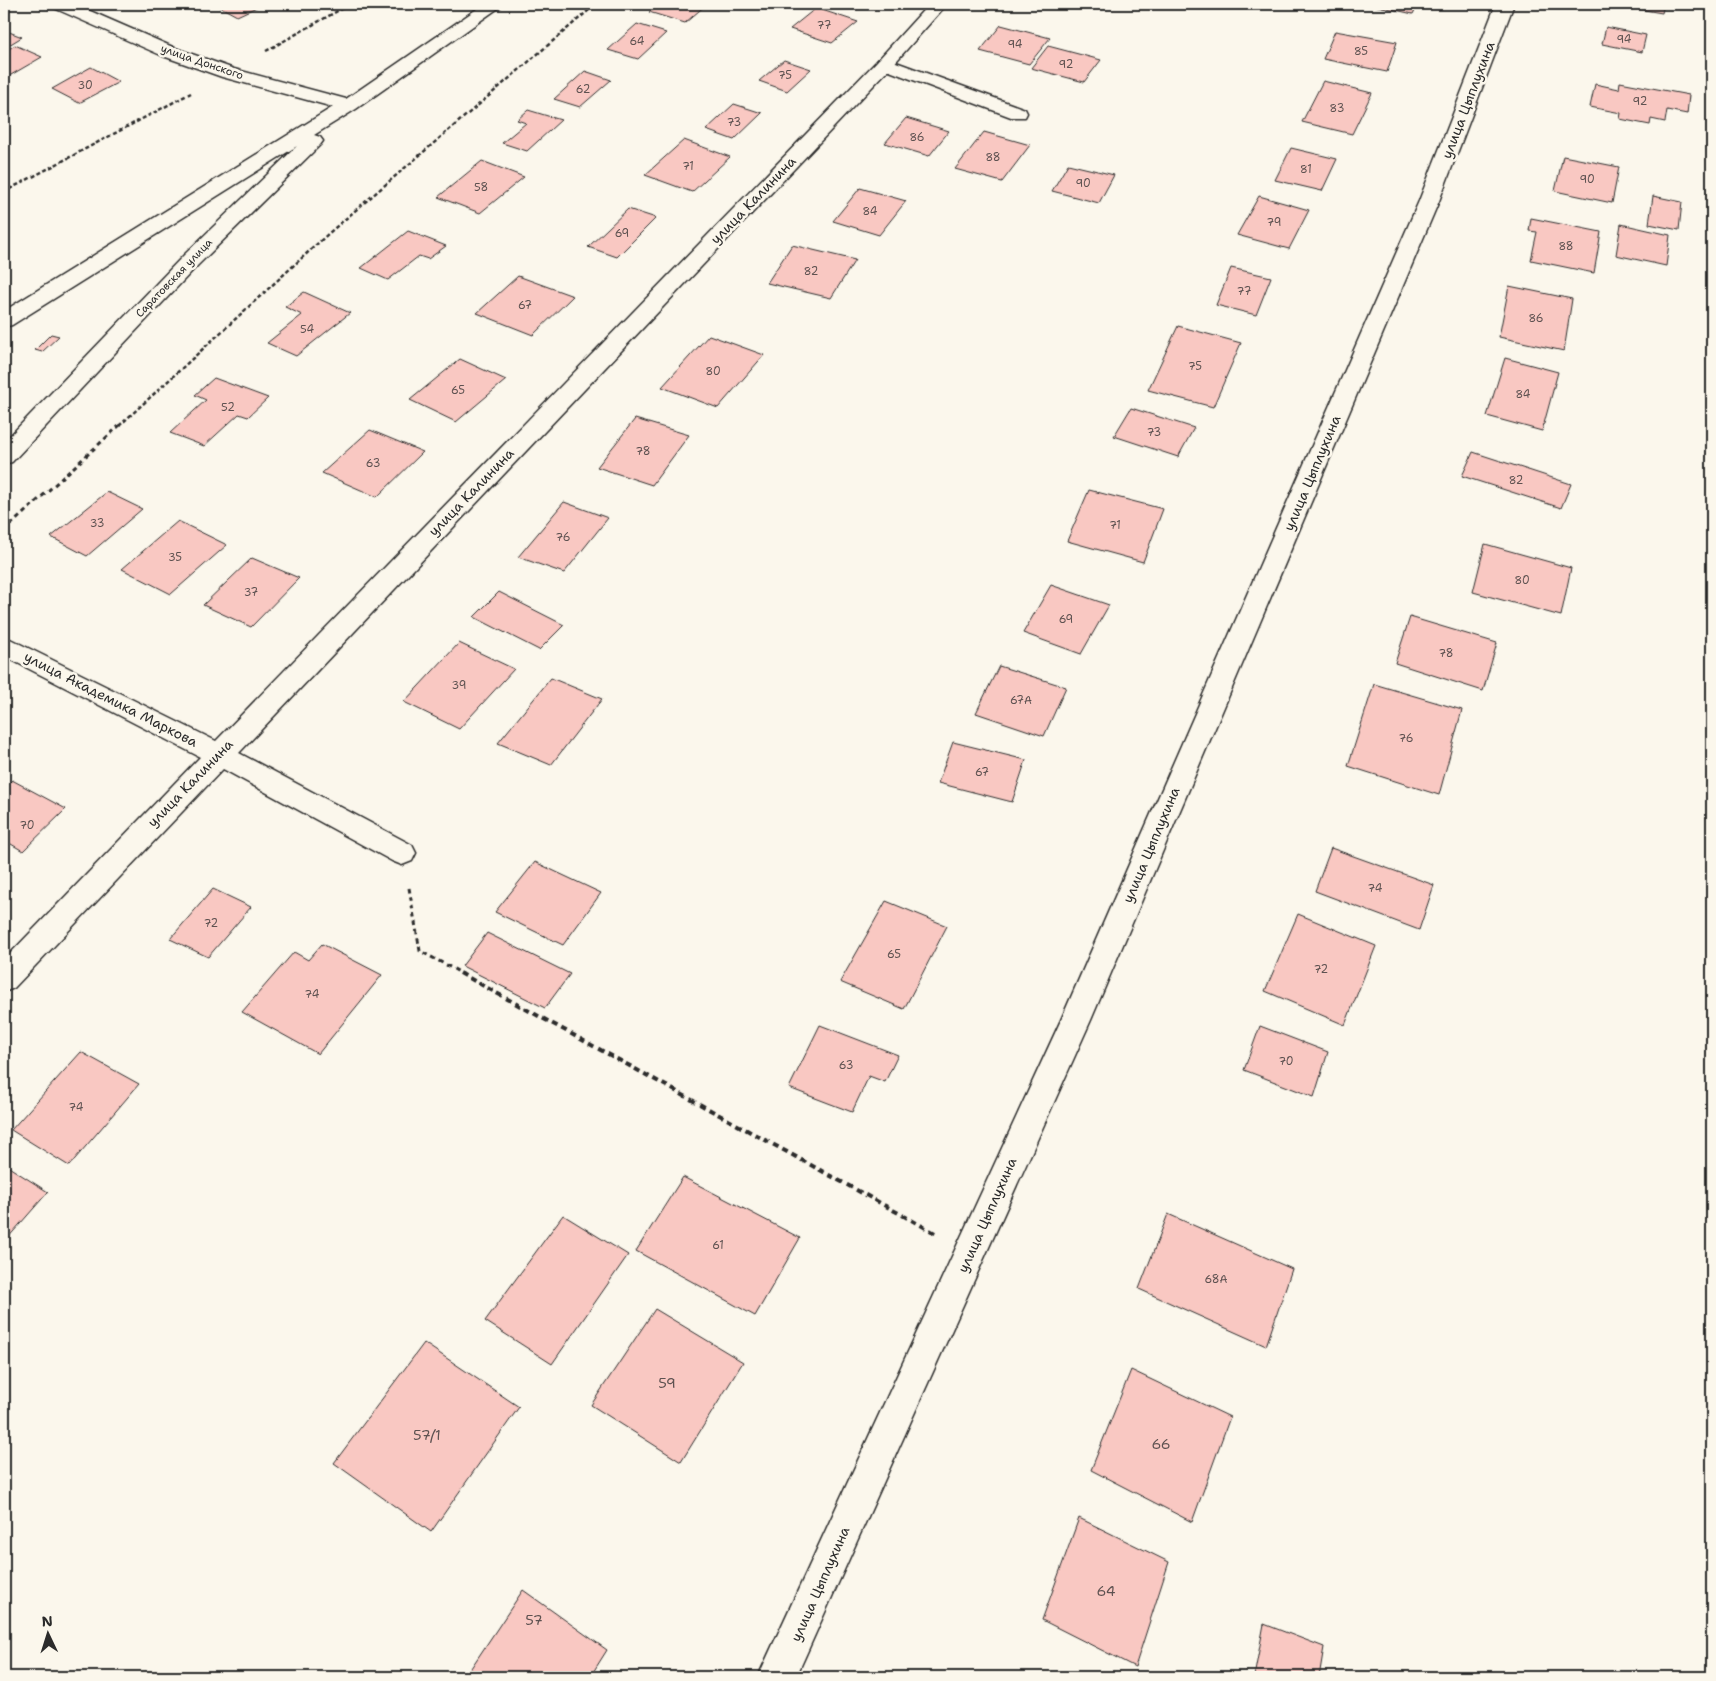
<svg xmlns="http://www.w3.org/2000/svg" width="1716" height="1681" font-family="'Shantell Sans',sans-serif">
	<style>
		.building { fill: #f9c8c2; stroke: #2b2b2b }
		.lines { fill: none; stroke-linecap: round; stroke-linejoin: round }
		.service-casing { stroke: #2b2b2b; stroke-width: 3 }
		.minor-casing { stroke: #2b2b2b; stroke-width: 3 }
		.path-far2 { stroke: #2b2b2b; stroke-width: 2.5; stroke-dasharray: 4 2.5; stroke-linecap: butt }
		.path-far1 { stroke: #2b2b2b; stroke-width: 3; stroke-dasharray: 4.5 4; stroke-linecap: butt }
		.path { stroke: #2b2b2b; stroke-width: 4; stroke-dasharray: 6 4.5; stroke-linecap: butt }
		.service { fill: #fbf7ec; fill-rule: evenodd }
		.minor { fill: #fbf7ec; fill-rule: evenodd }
		.labels { text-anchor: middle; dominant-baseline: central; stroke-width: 5; stroke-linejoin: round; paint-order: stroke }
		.number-label { font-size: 11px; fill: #5e5251 }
		.far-street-label { font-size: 11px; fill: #2b2b2b; stroke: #fbf7ec }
		.street-label { font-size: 14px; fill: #2b2b2b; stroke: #fbf7ec }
		.near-number-label { font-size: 14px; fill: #5e5251 }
	</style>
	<rect width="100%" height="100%" fill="#fbf7ec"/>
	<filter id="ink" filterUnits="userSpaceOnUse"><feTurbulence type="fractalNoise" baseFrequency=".02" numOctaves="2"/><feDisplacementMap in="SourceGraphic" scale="10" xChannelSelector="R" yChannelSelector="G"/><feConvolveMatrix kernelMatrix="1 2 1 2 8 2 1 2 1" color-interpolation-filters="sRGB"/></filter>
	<g filter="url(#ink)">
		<!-- building -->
		<g class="building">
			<polygon points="215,4 263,4 237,16"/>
			<polygon points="659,4 707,4 685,23 649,12"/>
			<polygon points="1369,4 1418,4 1413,14"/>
			<polygon points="1609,4 1664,4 1662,13"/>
			<polygon points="816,8 858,22 832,43 790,29"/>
			<polygon points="637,24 666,33 638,59 608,50"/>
			<polygon points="1001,25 1050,38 1029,64 980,51"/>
			<polygon points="1606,27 1646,35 1642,52 1602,44"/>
			<polygon points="4,30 22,37 4,48"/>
			<polygon points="1335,31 1397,42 1387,72 1323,59"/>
			<polygon points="15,45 42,57 4,79 4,52"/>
			<polygon points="1048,46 1101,60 1084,82 1031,68"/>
			<polygon points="784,60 811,69 787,91 759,81"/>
			<polygon points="91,67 119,82 79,103 52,89"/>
			<polygon points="585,71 611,80 580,107 554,99"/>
			<polygon points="1323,81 1372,93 1352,134 1302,122"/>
			<polygon points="1620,82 1689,95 1687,114 1667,110 1665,122 1651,119 1650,125 1620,119 1621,113 1590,107 1595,84 1619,89"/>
			<polygon points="734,104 762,113 734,140 706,130"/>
			<polygon points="528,110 561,120 527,151 502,143 526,123 517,120"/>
			<polygon points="906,118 949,131 929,156 885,143"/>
			<polygon points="984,132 1030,145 1002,182 955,169"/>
			<polygon points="684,140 730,157 692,192 645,175"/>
			<polygon points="1291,148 1337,159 1322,191 1275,180"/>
			<polygon points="1563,156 1619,167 1612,203 1555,191"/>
			<polygon points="482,161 524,177 480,213 438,197"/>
			<polygon points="1068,164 1114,175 1099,203 1052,191"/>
			<polygon points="860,188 906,201 879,235 833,221"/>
			<polygon points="1259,196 1309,210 1289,249 1237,235"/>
			<polygon points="1653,196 1682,202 1679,230 1649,224"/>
			<polygon points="628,209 656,218 617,257 588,247"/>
			<polygon points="1531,218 1601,232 1594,273 1531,260 1537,232 1529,231"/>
			<polygon points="1621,224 1670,235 1666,266 1616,255"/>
			<polygon points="408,231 446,246 428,259 419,256 388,280 361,268"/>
			<polygon points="792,245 855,260 831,298 767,283"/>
			<polygon points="1231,268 1271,277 1256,315 1216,305"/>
			<polygon points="518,276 573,296 533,335 477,313"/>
			<polygon points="1509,286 1572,299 1564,351 1499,337"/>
			<polygon points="304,292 350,313 296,356 267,343 302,315 285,307"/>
			<polygon points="1178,326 1241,343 1213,407 1148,390"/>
			<polygon points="51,334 59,336 42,352 35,350"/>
			<polygon points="709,335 764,355 718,408 662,387"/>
			<polygon points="1505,358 1558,372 1542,431 1487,416"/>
			<polygon points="460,359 506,380 456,422 410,400"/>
			<polygon points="214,378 268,398 248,417 239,414 204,446 170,433 206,400 195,395"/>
			<polygon points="1131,408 1194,428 1178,457 1114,436"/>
			<polygon points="635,419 689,435 652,485 597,467"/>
			<polygon points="370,430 423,452 377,497 322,473"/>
			<polygon points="1473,452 1571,484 1561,508 1462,476"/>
			<polygon points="1089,490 1163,509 1143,562 1067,541"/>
			<polygon points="107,492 142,509 87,556 51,537"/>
			<polygon points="564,502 608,518 564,573 518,557"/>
			<polygon points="178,521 227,545 171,594 122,569"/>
			<polygon points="1485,544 1571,568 1561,616 1473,592"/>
			<polygon points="252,558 299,578 251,627 203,605"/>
			<polygon points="1051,585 1109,605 1081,654 1023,633"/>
			<polygon points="499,592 564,625 539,650 474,617"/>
			<polygon points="1410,617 1497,643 1483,691 1395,663"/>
			<polygon points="459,643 514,669 459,729 404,702"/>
			<polygon points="999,666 1066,687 1044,736 976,713"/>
			<polygon points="551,678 602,699 551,765 498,743"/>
			<polygon points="1374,684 1462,710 1439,795 1348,766"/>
			<polygon points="953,742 1026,760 1012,802 938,783"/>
			<polygon points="12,780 66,809 23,851 4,840 4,788"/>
			<polygon points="1331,848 1434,885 1419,930 1315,891"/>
			<polygon points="535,862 601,893 563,945 495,912"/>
			<polygon points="213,889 251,907 208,957 170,939"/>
			<polygon points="886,901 947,926 904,1009 840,982"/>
			<polygon points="1298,914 1376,946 1345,1025 1265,991"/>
			<polygon points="487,933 570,974 545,1008 462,966"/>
			<polygon points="322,944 382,975 318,1054 242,1012 294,952 308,960"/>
			<polygon points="820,1025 898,1055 885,1082 869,1076 852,1112 789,1088"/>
			<polygon points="1260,1026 1328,1052 1314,1097 1244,1070"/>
			<polygon points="81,1052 139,1084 69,1166 11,1130"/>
			<polygon points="4,1164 48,1192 6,1240 4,1238"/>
			<polygon points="683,1177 800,1238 755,1316 636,1251"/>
			<polygon points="1168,1214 1292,1269 1266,1346 1139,1289"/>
			<polygon points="563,1215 628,1255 552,1364 485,1321"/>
			<polygon points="655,1309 743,1362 681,1462 591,1405"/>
			<polygon points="424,1343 519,1407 431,1532 334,1463"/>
			<polygon points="1131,1370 1230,1417 1192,1522 1091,1470"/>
			<polygon points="1079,1518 1169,1562 1135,1667 1042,1620"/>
			<polygon points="523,1590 607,1650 590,1677 465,1677"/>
			<polygon points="1264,1624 1324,1647 1319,1677 1254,1677"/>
		</g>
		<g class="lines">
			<!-- service casing -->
			<g class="service-casing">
				<polygon id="service" points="885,58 1025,109 1027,113 1025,117 1011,117 879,67 876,63 879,59"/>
			</g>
			<!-- minor casing -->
			<g class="minor-casing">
				<g id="minor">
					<polygon points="51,4 74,4 175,48 234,69 346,99 484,4 504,4 356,109 314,135 320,137 323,141 320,145 198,265 12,462 4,464 4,442 184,255 297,146 12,325 4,327 4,311 333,107 222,77 163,56 54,8"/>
					<polygon points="929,4 947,4 891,67 239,753 412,845 416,853 412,861 402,865 392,861 223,769 14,988 4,992 4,960 200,757 4,656 4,636 216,741 879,59"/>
					<polygon points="1496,4 1514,4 1439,201 1091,1020 796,1677 758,1677 1061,1020 1419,201"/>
				</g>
			</g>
			<!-- path-far2 -->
			<g class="path-far2">
				<polyline points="266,51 350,4"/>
				<polyline points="4,192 191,93"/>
				<polyline points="119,426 329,233 596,4"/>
			</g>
			<!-- path-far1 -->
			<g class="path-far1">
				<polyline points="4,531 120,425"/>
				<polyline points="409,888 420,951 463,974"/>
			</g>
			<!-- path -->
			<polyline class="path" points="460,973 935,1233"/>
			<!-- service -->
			<use href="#service" class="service"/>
			<!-- minor -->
			<use href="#minor" class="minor"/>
		</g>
	</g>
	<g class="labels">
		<!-- number labels -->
		<g class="number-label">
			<text x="824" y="25">77</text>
			<text x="1624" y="39">94</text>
			<text x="637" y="41">64</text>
			<text x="1015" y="44">94</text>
			<text x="1361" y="51">85</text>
			<text x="1066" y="64">92</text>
			<text x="785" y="75">75</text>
			<text x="85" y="85">30</text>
			<text x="583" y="89">62</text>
			<text x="1640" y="101">92</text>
			<text x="1337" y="108">83</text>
			<text x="734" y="122">73</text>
			<text x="917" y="137">86</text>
			<text x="993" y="157">88</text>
			<text x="688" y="166">71</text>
			<text x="1306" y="169">81</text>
			<text x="1587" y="179">90</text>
			<text x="1083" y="183">90</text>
			<text x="481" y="187">58</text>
			<text x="870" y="211">84</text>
			<text x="1274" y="222">79</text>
			<text x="622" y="233">69</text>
			<text x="1566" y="246">88</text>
			<text x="811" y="271">82</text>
			<text x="1244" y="291">77</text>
			<text x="525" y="305">67</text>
			<text x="1536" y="318">86</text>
			<text x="307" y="329">54</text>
			<text x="1195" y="366">75</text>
			<text x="713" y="371">80</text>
			<text x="458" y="390">65</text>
			<text x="1523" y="394">84</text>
			<text x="228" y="407">52</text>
			<text x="1154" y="432">73</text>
			<text x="643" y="451">78</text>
			<text x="373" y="463">63</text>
			<text x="1516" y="480">82</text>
			<text x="97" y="523">33</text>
			<text x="1115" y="525">71</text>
			<text x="563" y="537">76</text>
			<text x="175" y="557">35</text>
			<text x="1522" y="580">80</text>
			<text x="251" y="592">37</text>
			<text x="1066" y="619">69</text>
			<text x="1446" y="653">78</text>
			<text x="459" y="685">39</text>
			<text x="1021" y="700">67А</text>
			<text x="1406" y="738">76</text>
			<text x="982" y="772">67</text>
			<text x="27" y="825">70</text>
			<text x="1375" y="888">74</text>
			<text x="211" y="923">72</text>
			<text x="894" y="954">65</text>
			<text x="1321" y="969">72</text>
			<text x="312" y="994">74</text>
			<text x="1286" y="1061">70</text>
			<text x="846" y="1065">63</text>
			<text x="76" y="1107">74</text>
			<text x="718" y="1245">61</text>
			<text x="1216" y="1279">68А</text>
		</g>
		<!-- far-street labels -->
		<g class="far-street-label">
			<text transform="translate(202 62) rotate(19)">улица Донского</text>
			<text transform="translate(174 278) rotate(-46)">Саратовская улица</text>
		</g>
		<!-- street labels -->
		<g class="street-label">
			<text transform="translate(1468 100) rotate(-69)">улица Цыплухина</text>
			<text transform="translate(753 200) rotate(-46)">улица Калинина</text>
			<text transform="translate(1312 473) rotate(-67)">улица Цыплухина</text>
			<text transform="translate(471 492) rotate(-46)">улица Калинина</text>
			<text transform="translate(111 699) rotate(27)">улица Академика Маркова</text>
			<text transform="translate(190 783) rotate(-46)">улица Калинина</text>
			<text transform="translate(1151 845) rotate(-67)">улица Цыплухина</text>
			<text transform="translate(987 1215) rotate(-66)">улица Цыплухина</text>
			<text transform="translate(820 1584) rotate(-66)">улица Цыплухина</text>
		</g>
		<!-- near-number labels -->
		<g class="near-number-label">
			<text x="667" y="1383">59</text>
			<text x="427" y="1435">57/1</text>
			<text x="1161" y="1444">66</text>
			<text x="1106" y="1591">64</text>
			<text x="534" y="1620">57</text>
		</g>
	</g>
	<!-- margin -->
	<rect width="1716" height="1681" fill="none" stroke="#fbf7ec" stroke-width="20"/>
	<rect x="10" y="10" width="1696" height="1661" fill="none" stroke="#2b2b2b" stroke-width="2" filter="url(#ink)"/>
	<!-- north arrow -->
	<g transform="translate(48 1634) rotate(356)" stroke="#fbf7ec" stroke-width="4" paint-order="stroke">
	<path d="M0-4L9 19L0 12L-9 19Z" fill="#2b2b2b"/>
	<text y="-8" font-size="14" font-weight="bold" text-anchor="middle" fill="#2b2b2b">N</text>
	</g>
</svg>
